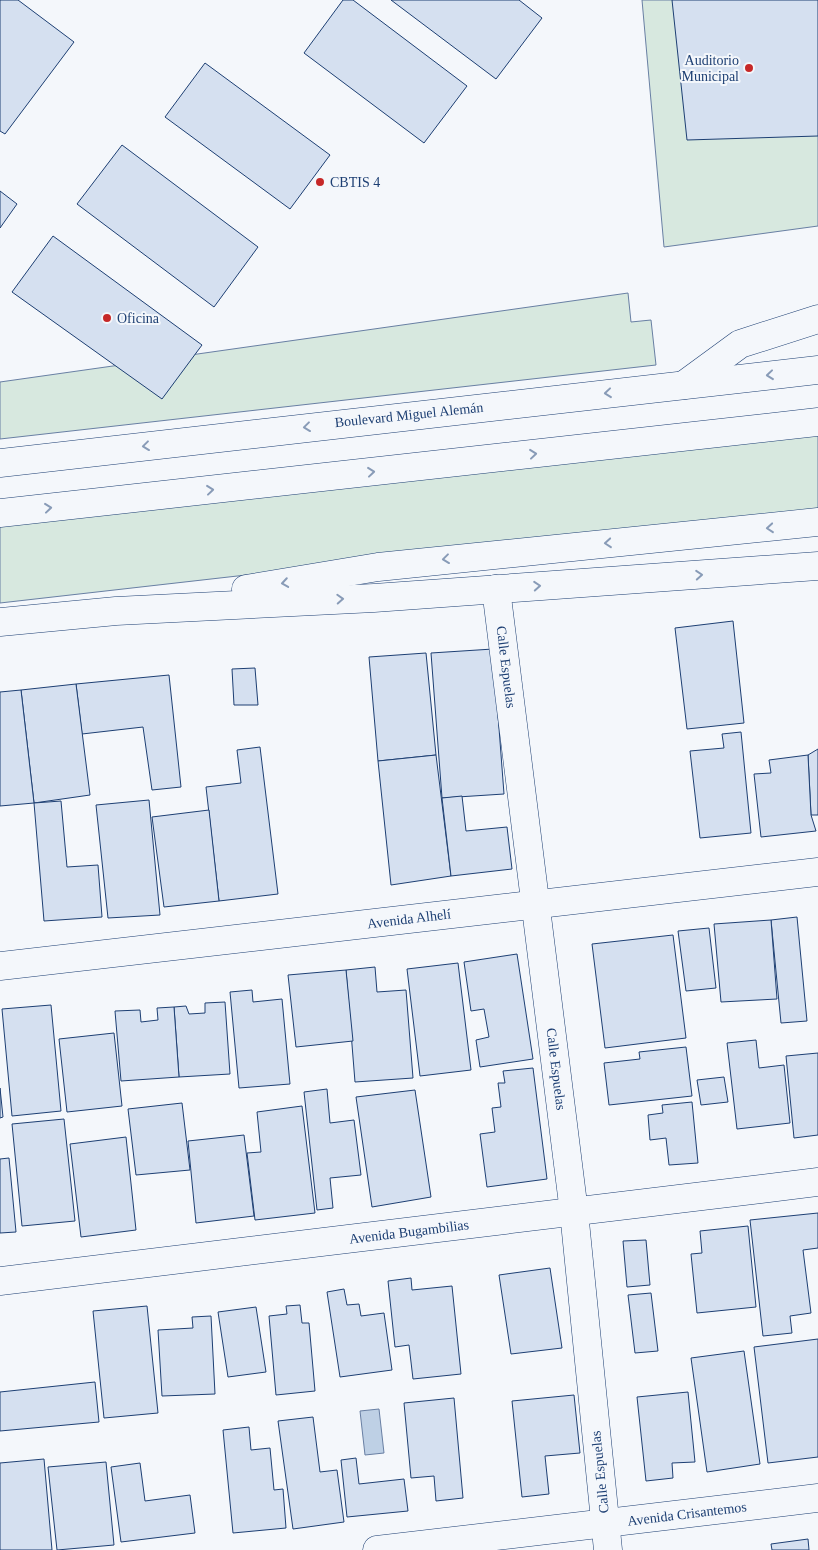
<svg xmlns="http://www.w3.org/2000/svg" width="818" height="1550" font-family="'Times New Roman',serif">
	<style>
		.green { fill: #d7e8df; stroke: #687fa3 }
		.water { fill: #bed0e5; stroke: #687fa3 }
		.building { fill: #d5e0f0; stroke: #1d3f73 }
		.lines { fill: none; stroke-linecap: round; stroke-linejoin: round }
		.minor-casing { stroke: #1d3f73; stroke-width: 29 }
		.primary-casing { stroke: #1d3f73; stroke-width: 29 }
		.minor { stroke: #f4f7fb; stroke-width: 28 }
		.primary { stroke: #f4f7fb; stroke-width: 28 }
		.oneway { stroke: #889bb7 }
		.poi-dot { fill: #c62828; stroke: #f4f7fb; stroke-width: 2 }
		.labels { text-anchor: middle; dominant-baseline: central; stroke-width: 4; stroke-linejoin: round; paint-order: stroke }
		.poi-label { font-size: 14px; fill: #1d3f73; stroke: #f4f7fb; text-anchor: start }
		.street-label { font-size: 14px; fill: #1d3f73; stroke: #f4f7fb }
	</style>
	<rect width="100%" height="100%" fill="#f4f7fb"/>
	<!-- green -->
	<g class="green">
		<polygon points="642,0 818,0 818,226 664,247"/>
		<polygon points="628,293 631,322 651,320 656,365 0,439 0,382"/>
		<polygon points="818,434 818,510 0,603 0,526"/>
	</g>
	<!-- water -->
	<polygon class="water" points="379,1409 384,1453 365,1455 360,1411"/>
	<!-- building -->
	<g class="building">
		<polygon points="0,0 18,0 74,42 5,134 0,131"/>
		<polygon points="343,0 353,0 467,86 424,143 304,53"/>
		<polygon points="391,0 519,0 542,18 496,79"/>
		<polygon points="672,0 818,0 818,136 687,140"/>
		<polygon points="205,63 330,155 290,209 165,117"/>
		<polygon points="122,145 258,247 214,307 77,204"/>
		<polygon points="0,191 17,204 0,228"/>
		<polygon points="53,236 202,345 162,399 12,292"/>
		<polygon points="733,621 744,723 687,729 675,628"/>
		<polygon points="493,649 504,794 442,798 431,653"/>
		<polygon points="426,653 436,755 378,761 369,657"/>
		<polygon points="255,668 258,705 234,705 232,669"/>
		<polygon points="169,675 181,787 152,790 143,727 82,734 76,684"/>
		<polygon points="76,684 90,795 34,803 21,690"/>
		<polygon points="21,690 34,803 0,806 0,692"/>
		<polygon points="741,732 751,833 700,838 690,751 724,748 722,734"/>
		<polygon points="260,747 278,894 219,901 206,787 241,783 237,750"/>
		<polygon points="818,749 818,815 811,815 808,755"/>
		<polygon points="436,755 451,876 391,885 378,761"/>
		<polygon points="808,755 811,815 816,831 761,837 754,774 771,773 769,760"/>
		<polygon points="462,796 466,831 507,827 512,869 451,876 442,798"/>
		<polygon points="149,800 160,915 108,918 96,805"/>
		<polygon points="61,801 67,867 98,865 102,917 44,921 34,803"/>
		<polygon points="209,810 219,901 164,907 152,817"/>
		<polygon points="797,917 807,1021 781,1023 771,920"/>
		<polygon points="771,920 777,999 721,1002 714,924"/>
		<polygon points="709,928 716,988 686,991 678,931"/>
		<polygon points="673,935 686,1038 605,1048 592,944"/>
		<polygon points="517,954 533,1059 480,1067 476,1040 489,1037 484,1009 471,1011 464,962"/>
		<polygon points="458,963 471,1070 420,1076 407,969"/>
		<polygon points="375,967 377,992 406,990 413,1078 355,1082 346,970"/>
		<polygon points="346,970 353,1041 296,1047 288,975"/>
		<polygon points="252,990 253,1002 282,999 290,1084 239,1088 230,992"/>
		<polygon points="225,1002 230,1074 179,1077 174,1007 186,1006 189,1014 205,1013 205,1003"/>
		<polygon points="51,1005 61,1111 12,1116 2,1009"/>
		<polygon points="174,1007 179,1077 121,1081 115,1011 140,1010 141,1022 158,1020 157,1008"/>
		<polygon points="114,1033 122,1106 67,1112 59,1039"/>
		<polygon points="756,1040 759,1068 784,1065 790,1123 737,1129 727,1043"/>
		<polygon points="686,1047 692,1096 609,1105 604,1063 640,1059 639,1052"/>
		<polygon points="818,1053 818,1135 794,1138 786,1056"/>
		<polygon points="533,1068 547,1179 487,1187 480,1134 495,1132 492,1108 501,1107 498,1083 505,1083 503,1071"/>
		<polygon points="724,1077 728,1102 701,1105 697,1080"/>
		<polygon points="0,1088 3,1117 0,1118"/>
		<polygon points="327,1089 330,1123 354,1120 361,1175 330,1178 333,1208 317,1210 304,1092"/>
		<polygon points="415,1090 431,1197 372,1207 356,1097"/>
		<polygon points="692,1102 698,1163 669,1165 666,1138 650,1140 648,1115 663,1113 662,1105"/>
		<polygon points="182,1103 190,1170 136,1175 128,1109"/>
		<polygon points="302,1106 315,1213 255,1220 247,1153 261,1152 257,1112"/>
		<polygon points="64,1119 75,1221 22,1226 12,1124"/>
		<polygon points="244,1135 254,1216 196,1223 188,1141"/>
		<polygon points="126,1137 136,1230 81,1237 70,1144"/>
		<polygon points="9,1158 16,1232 0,1233 0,1159"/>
		<polygon points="818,1213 818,1248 803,1250 811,1313 790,1316 792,1333 763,1336 750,1220"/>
		<polygon points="748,1226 756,1307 697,1313 691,1254 702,1253 700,1231"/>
		<polygon points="646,1240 650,1285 627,1287 623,1241"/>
		<polygon points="550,1268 562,1348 511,1354 499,1275"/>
		<polygon points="411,1278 412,1290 452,1286 461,1374 413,1379 409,1345 395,1347 388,1281"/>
		<polygon points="344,1289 347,1305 359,1304 361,1316 384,1313 392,1370 340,1377 327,1292"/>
		<polygon points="651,1293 658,1351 635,1353 628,1295"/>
		<polygon points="300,1305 302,1323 309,1323 315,1391 276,1395 269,1316 287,1314 286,1306"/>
		<polygon points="147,1306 158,1413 104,1418 93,1311"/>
		<polygon points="256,1307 266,1372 228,1377 218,1312"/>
		<polygon points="211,1316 215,1394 162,1396 158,1330 193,1328 192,1317"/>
		<polygon points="818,1339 818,1457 768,1463 754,1347"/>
		<polygon points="744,1351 760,1464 707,1472 691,1358"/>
		<polygon points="95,1382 99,1422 0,1431 0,1392"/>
		<polygon points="688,1392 695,1462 672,1463 673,1478 646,1481 637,1397"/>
		<polygon points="574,1395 580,1453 545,1456 549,1494 522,1497 512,1401"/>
		<polygon points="454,1398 463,1498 436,1501 434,1476 411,1478 404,1403"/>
		<polygon points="313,1417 320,1472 337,1470 344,1522 293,1529 278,1421"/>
		<polygon points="249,1427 251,1450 270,1448 274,1490 283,1489 286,1528 233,1533 223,1430"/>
		<polygon points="356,1458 359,1484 404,1479 408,1511 347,1517 341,1460"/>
		<polygon points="44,1459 52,1550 0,1550 0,1463"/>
		<polygon points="106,1462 114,1545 57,1550 48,1467"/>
		<polygon points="140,1463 145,1501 190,1495 195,1533 121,1542 111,1467"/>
		<polygon points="808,1539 809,1550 772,1550 771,1544"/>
	</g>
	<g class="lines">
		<!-- minor casing -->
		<g class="minor-casing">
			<g id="minor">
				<polyline points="684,385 740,344 818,319"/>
				<polyline points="246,589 378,567 818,522"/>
				<polyline points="496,589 574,1212 608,1550"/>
				<polyline points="0,622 116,611 374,598 818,566"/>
				<polyline points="0,966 818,872"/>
				<polyline points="0,1281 818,1182"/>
				<polyline points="377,1550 818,1498"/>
			</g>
		</g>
		<!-- primary casing -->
		<g class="primary-casing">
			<g id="primary">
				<polyline points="0,463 818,370"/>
				<polyline points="0,513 818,422"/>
			</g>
		</g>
		<!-- minor -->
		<use href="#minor" class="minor"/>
		<!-- primary -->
		<use href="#primary" class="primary"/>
	</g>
	<!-- one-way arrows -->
	<defs><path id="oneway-chevron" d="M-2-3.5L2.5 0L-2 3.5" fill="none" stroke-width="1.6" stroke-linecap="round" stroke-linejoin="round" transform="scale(1.25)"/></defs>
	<g class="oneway">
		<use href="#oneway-chevron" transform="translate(770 375) rotate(174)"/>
		<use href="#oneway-chevron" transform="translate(608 393) rotate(174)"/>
		<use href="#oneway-chevron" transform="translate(307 427) rotate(173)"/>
		<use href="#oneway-chevron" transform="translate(146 446) rotate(173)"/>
		<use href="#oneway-chevron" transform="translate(533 454) rotate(-6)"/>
		<use href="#oneway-chevron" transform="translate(371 472) rotate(-6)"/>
		<use href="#oneway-chevron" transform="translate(210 490) rotate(-6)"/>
		<use href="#oneway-chevron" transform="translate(48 508) rotate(-6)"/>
		<use href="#oneway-chevron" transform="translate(770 528) rotate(175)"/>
		<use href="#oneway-chevron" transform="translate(608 543) rotate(175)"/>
		<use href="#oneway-chevron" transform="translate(446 559) rotate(173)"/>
		<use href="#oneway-chevron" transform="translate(699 575) rotate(-4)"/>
		<use href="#oneway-chevron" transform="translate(285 583) rotate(171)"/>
		<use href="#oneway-chevron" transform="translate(537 586) rotate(-4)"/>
		<use href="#oneway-chevron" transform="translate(340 599) rotate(-3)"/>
	</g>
	<!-- markers -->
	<g class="poi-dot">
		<circle cx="749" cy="68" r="5"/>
		<circle cx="320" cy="182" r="5"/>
		<circle cx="107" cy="318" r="5"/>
	</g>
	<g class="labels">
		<!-- poi labels -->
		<g class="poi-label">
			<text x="739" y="60" text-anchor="end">Auditorio<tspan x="739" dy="16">Municipal</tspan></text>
			<text x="330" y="182">CBTIS 4</text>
			<text x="117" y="318">Oficina</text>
		</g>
		<!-- street labels -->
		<g class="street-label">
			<text transform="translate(409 415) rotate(-6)">Boulevard Miguel Alemán</text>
			<text transform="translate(506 667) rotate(83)">Calle Espuelas</text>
			<text transform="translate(409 919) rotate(-7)">Avenida Alhelí</text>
			<text transform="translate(556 1069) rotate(83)">Calle Espuelas</text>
			<text transform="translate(409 1232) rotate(-7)">Avenida Bugambilias</text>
			<text transform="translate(600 1472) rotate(-96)">Calle Espuelas</text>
			<text transform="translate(687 1514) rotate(-7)">Avenida Crisantemos</text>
		</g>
	</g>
</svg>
